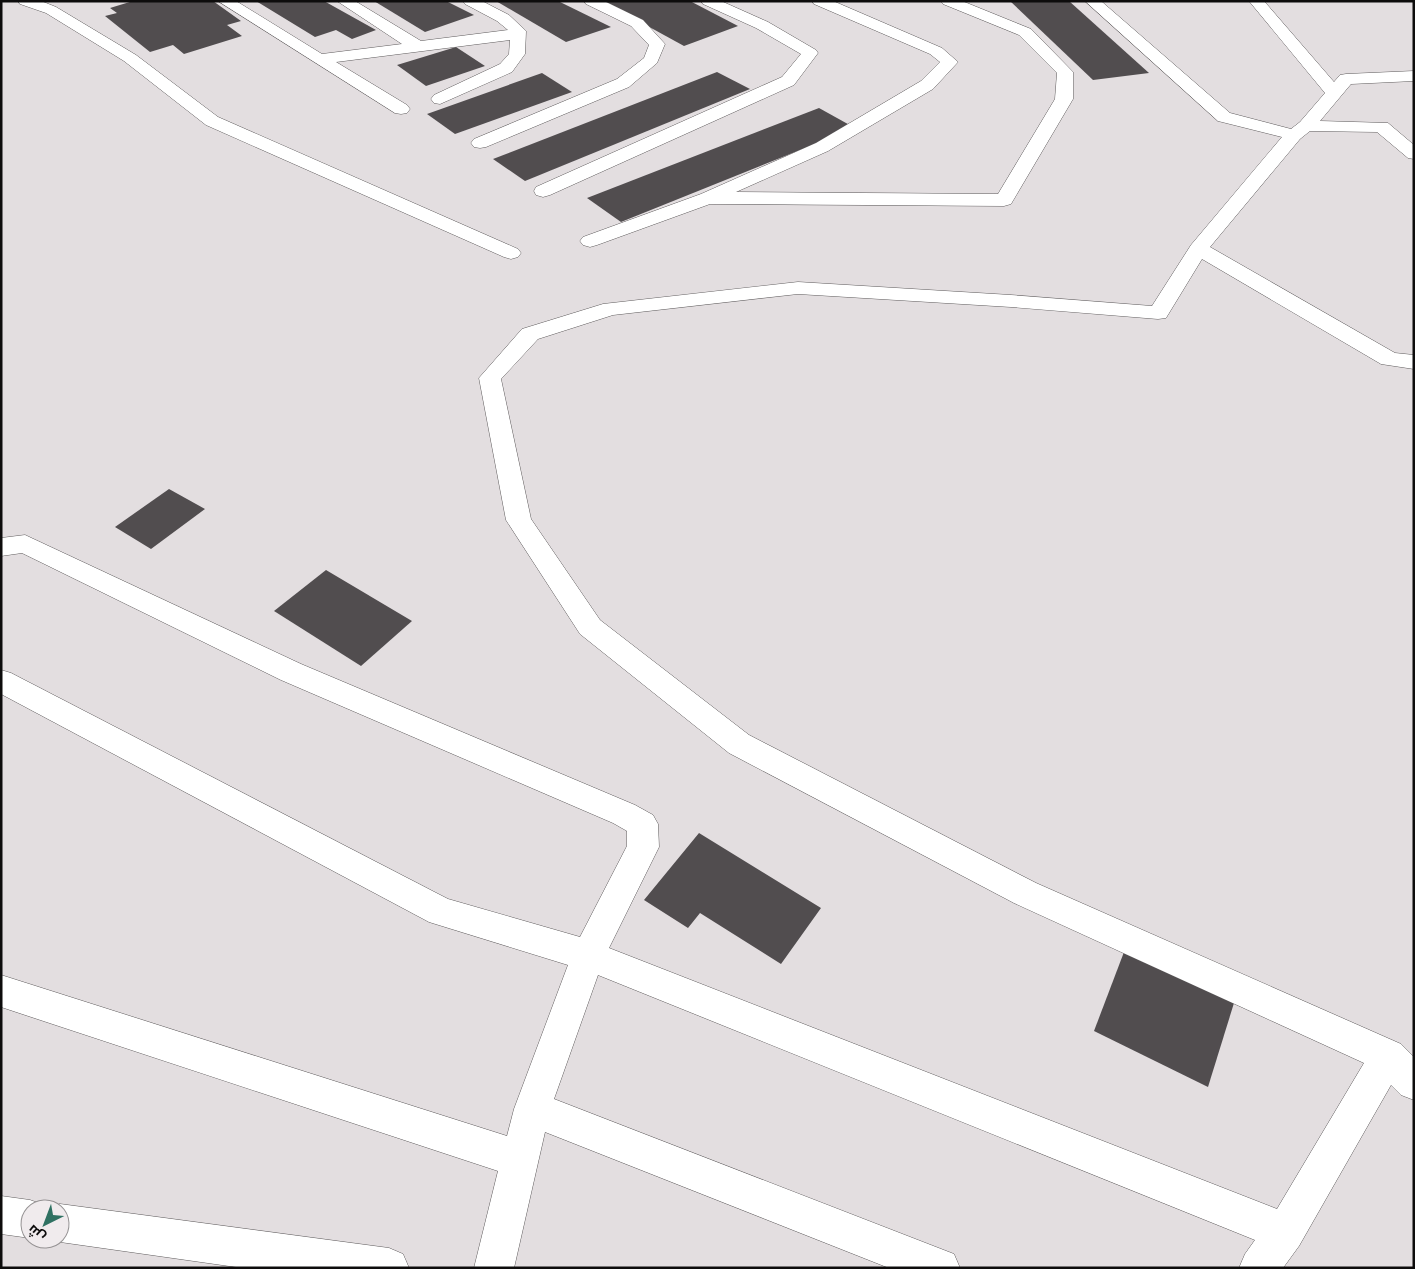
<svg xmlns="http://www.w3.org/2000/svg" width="1415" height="1269" font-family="'PT Sans Narrow',Cairo,sans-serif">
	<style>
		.building { fill: #514d4f }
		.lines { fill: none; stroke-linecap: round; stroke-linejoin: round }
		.street-casing { stroke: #5f5c5d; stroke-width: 1 }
		.street { fill: #fff; fill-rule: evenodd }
	</style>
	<rect width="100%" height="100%" fill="#e3dee0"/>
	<!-- building -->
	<g class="building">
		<polygon points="133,1 213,1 241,21 227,25 242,36 184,54 173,45 150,52 105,16 117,13 110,8"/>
		<polygon points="256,1 324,1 376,30 352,39 336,30 315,37"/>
		<polygon points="374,1 446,1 474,15 425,32"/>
		<polygon points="496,1 558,1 611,27 566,42"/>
		<polygon points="602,1 690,1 738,26 684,46"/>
		<polygon points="1010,1 1069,1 1149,73 1093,80"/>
		<polygon points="456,47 485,66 426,86 397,65"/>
		<polygon points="717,72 750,89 525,181 493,159"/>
		<polygon points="542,73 572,92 455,134 427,114"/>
		<polygon points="819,108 855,128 621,222 587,198"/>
		<polygon points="169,489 205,509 151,549 115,527"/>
		<polygon points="326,570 412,621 361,666 274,611"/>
		<polygon points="699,833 821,908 781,964 700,913 688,928 644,900"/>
		<polygon points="1124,952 1234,1003 1208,1087 1094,1031"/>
	</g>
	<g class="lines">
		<!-- street casing -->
		<g class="street-casing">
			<g id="street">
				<polygon points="18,1 41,1 56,7 136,55 218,117 518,249 521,253 518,257 511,259 504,257 206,125 124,61 46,13 20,4"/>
				<polygon points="218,1 236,1 322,54 402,44 337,1 355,1 421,41 508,30 497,21 465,4 463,1 482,1 509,15 526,31 525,54 512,72 440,104 434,103 431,99 434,95 500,64 509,54 510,40 336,62 407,105 410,109 407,113 401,114 395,113"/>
				<polygon points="584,1 604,1 643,20 665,44 657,63 629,87 486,147 480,148 474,147 471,143 474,139 617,79 644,58 649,45 631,26 586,4"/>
				<polygon points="701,1 721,1 768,22 816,50 818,53 794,85 550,195 543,197 536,195 534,191 536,187 782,77 801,54 756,28 703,4"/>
				<polygon points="812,1 833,1 942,48 958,62 933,89 828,151 736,192 998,194 1055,99 1057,73 1019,35 943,4 941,1 962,1 1031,29 1073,72 1073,99 1011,204 1004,206 710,204 597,245 590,247 583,245 580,241 583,237 701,194 816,143 921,81 940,62 930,54 814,4"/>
				<polygon points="1085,1 1101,1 1230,113 1291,129 1300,122 1325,93 1249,1 1264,1 1334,82 1340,75 1346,74 1414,71 1414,81 1351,84 1320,121 1388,123 1414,145 1414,159 1408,158 1377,132 1310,131 1300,139 1210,247 1395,353 1414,355 1414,369 1381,364 1202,259 1166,318 1158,319 1011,307 798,294 613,315 538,339 501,379 531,519 600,620 749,735 1036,883 1401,1044 1414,1057 1414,1100 1401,1095 1391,1085 1299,1246 1283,1268 1239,1268 1245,1254 1255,1240 598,975 554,1099 954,1254 960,1268 889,1268 545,1132 514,1268 474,1268 498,1171 1,1007 1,975 507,1136 514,1109 568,965 429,922 1,694 1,670 11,673 448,899 580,937 627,846 627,831 613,823 281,680 22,553 1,556 1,538 25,535 301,664 635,805 653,815 658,824 659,847 609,948 1277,1209 1364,1063 1014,903 729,753 580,634 506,520 479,378 522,329 603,304 798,282 1011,295 1152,306 1191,245 1282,137 1218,121"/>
				<polygon points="1,1196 30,1200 44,1205 45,1209 30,1209 30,1238 1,1234"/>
				<polygon points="60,1204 389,1248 403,1254 409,1268 243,1268 60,1242 52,1239 60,1239 60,1209 47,1209"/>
			</g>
		</g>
		<!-- street -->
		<use href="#street" class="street"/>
	</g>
	<!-- border -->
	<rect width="1415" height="1269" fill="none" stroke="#0d0c0c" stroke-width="5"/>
	<!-- north arrow -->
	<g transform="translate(45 1224) rotate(222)"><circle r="24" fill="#f0ebed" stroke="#959293"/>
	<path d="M0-4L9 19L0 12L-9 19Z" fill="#2f7162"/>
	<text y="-8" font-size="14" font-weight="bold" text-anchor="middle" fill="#0d0c0c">ش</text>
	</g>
</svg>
